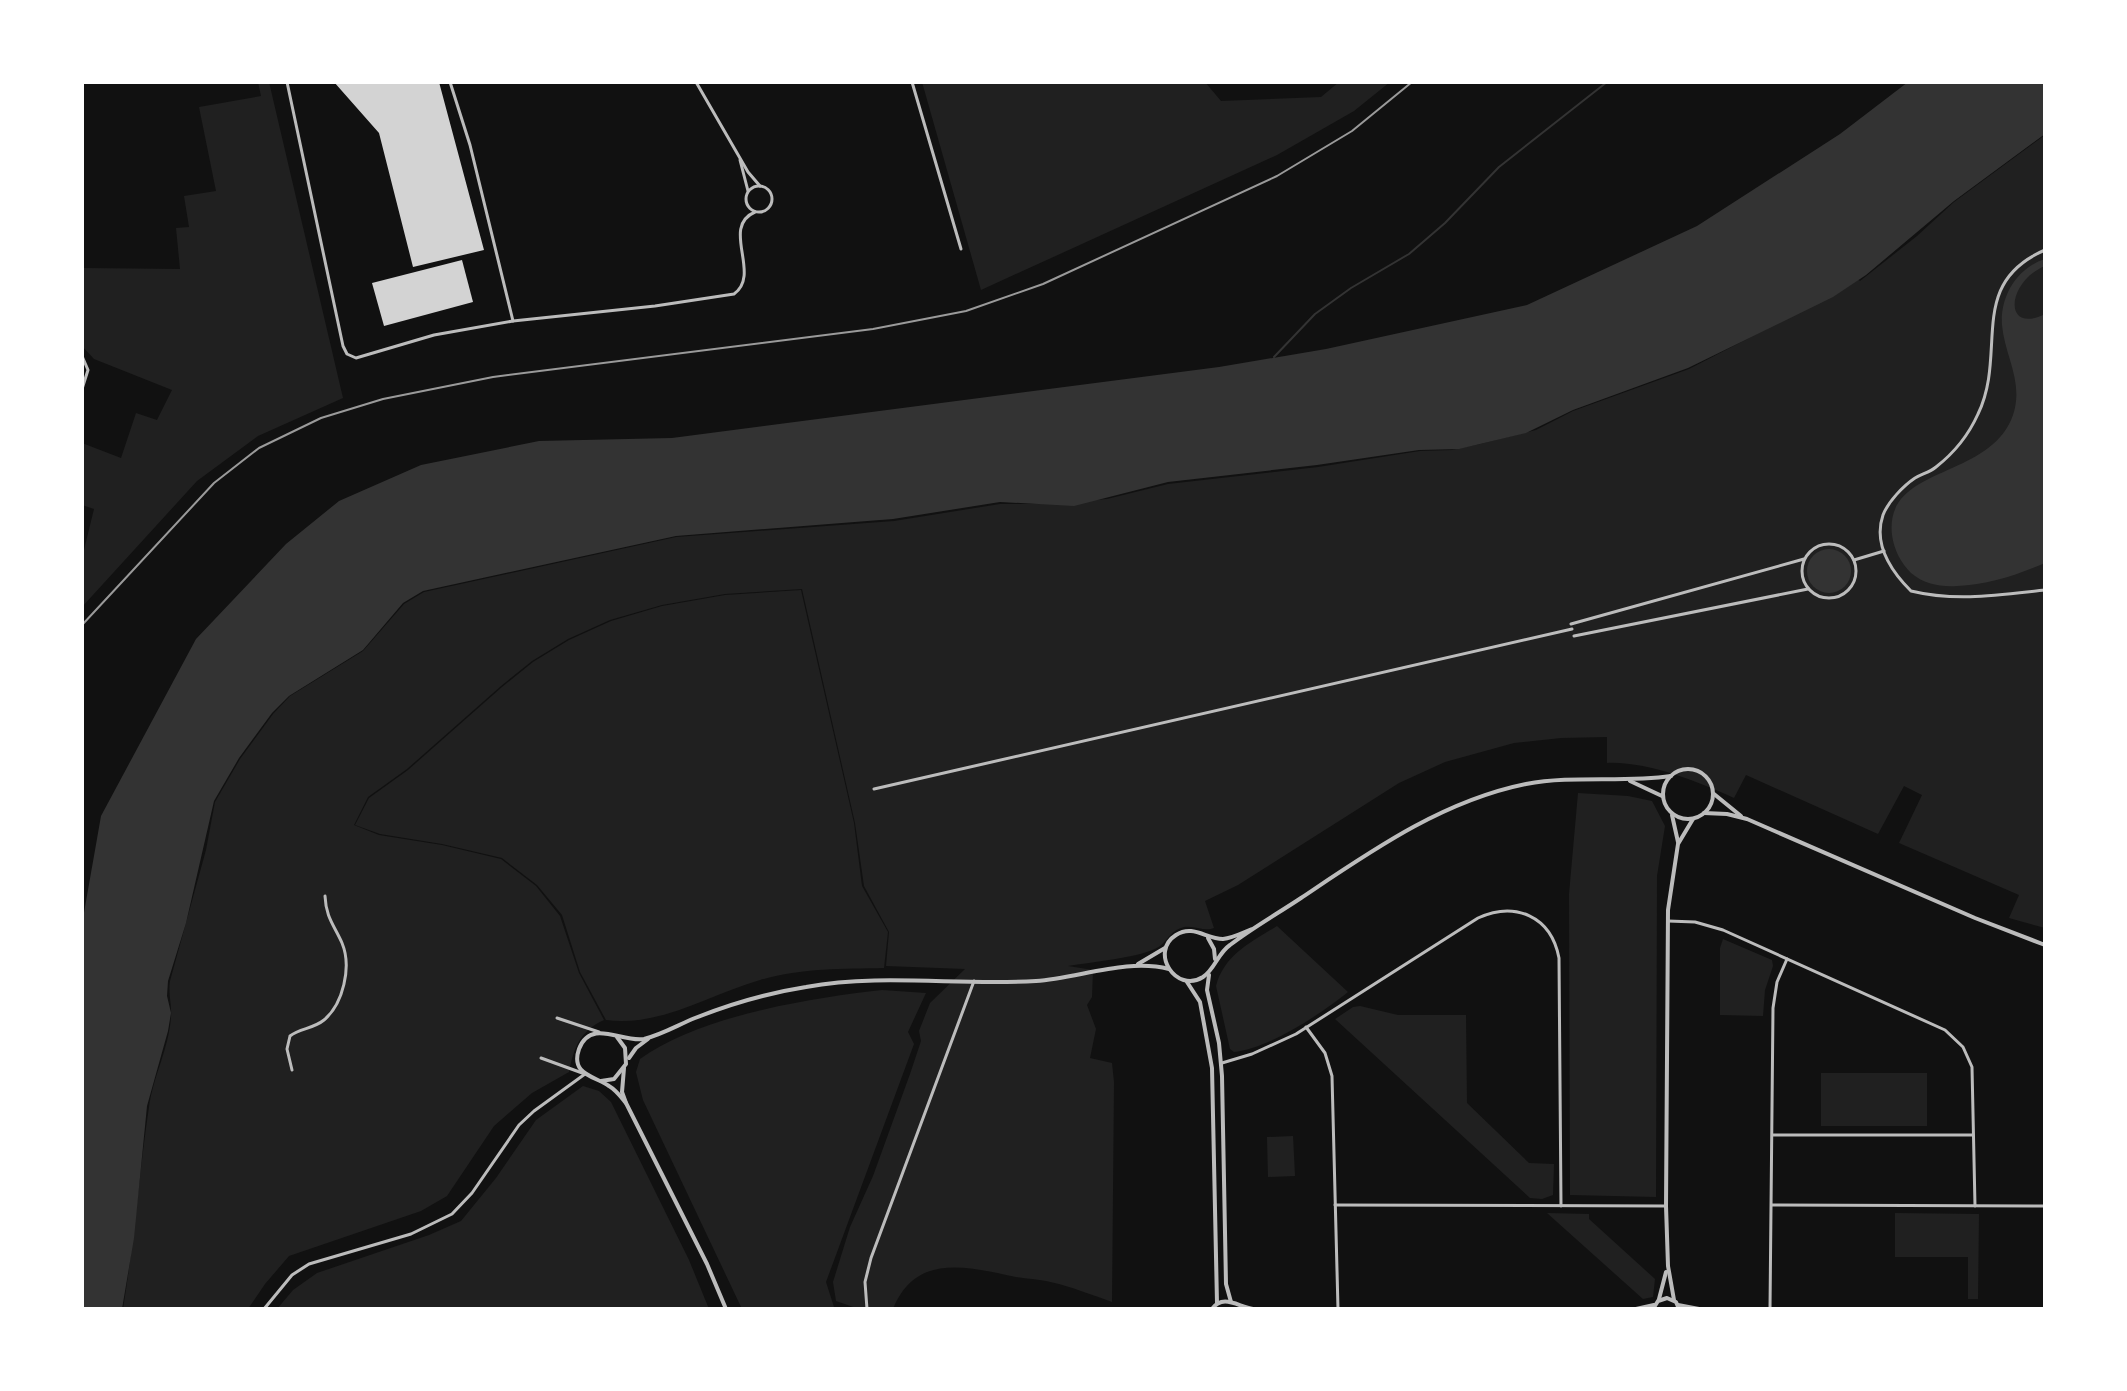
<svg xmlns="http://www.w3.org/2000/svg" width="2127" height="1391" font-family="Lato,sans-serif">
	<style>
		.green { fill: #202020 }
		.water { fill: #333 }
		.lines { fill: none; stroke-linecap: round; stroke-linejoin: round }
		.stream { stroke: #333; stroke-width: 2 }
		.building { fill: #d3d3d3 }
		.pedestrian { stroke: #bcbcbc; stroke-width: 3 }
		.minor { stroke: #bcbcbc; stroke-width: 3 }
		.tertiary { stroke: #bcbcbc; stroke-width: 4 }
		.rail { stroke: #9a9a9a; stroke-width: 2 }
	</style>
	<rect width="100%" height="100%" fill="#111"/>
	<!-- green -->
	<g class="green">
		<polygon points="258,82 269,82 343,398 258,436 197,481 82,607 82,558 94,509 82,505 82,443 121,458 136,413 157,420 172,390 94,359 82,346 82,268 180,269 176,228 189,227 184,196 216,191 199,107 261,96"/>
		<polygon points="922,82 1205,82 1221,101 1321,97 1339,82 1390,82 1354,111 1277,155 981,290"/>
		<path d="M2045,135V928L2009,918L2019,895L1899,843L1922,795L1904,786L1878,834L1746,775L1734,798C1699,782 1646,761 1607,763V737L1561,738L1514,743L1445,762L1399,783L1238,885L1205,901L1214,928C1204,932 1195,925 1184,927C1171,930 1169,939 1160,946C1142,958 1090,962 1068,966L1093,970L1092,997L1087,1005L1096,1029L1090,1058L1112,1063L1114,1082L1112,1302C1095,1296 1077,1289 1059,1284C1045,1280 1031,1279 1016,1277C968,1267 916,1252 893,1309H859L836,1301L833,1282L850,1227L873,1176L910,1074L921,1041L919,1031L930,1003L965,969L886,966L889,932L864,886L855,823L802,589L725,594L662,605L610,620L568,639L532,661L501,686L407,769L368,797L354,825L379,835L442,845L501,859L536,886L560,916L579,973L604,1020C580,1031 574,1047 569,1072L532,1093L494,1126L447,1196L421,1211L289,1256L265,1284L248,1309H123C134,1242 139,1174 149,1107C153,1077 169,1048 171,1017C172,1005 168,994 170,981L206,850L215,802L240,759L273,714L290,696L363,651L404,604L424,592L676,537L894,521L1000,504H1045L1107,499L1168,484L1318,467L1420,451L1452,450L1480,444L1536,430L1573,411L1689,369L1817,303L1857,278L1860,281L1917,236L1954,202Z"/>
		<path d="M801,590L854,823L862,886L888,932L884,968C843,969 800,968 760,980C708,995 661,1027 606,1020L580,972L562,915L537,885L502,858L442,844L380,834L355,825L369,798L408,770L502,687L533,662L569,640L611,621L662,606L725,595Z"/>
		<polygon points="1578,793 1628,796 1652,801 1665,826 1657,876 1656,1197 1570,1195 1569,894"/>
		<path d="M1277,926L1348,992C1321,1014 1268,1049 1234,1052L1230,1049L1216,986C1224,955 1251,942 1277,926Z"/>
		<polygon points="1723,939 1772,960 1773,966 1765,990 1763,1016 1720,1015 1720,948"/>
		<path d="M882,990L926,993L908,1032L914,1044L826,1282L834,1307L839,1309H742L643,1100L636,1072L640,1059C699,1016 810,998 882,990Z"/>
		<polygon points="1360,1006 1398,1015 1466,1015 1467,1103 1529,1163 1554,1164 1553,1195 1542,1199 1530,1198 1335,1019 1353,1007"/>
		<rect x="1821" y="1073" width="106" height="53"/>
		<polygon points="583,1086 599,1091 611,1102 689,1260 709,1309 277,1309 293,1290 317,1273 429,1235 461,1221 496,1178 536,1120"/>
		<polygon points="1293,1136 1295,1176 1268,1177 1267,1137"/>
		<polygon points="1547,1213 1589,1214 1589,1219 1655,1279 1653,1297 1643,1299"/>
		<polygon points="1895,1213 1979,1214 1978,1299 1968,1299 1968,1257 1895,1257"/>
	</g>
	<!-- water -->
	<g class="water">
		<polygon points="1908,82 2045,82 2045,134 1954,201 1866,275 1833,297 1688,368 1573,410 1526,433 1459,449 1419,450 1317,465 1168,482 1074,506 1000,502 893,519 676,536 423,591 403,603 363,650 289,696 272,713 239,758 214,801 186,923 168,981 167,996 171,1013 168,1031 147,1106 134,1238 122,1309 82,1309 82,924 101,816 196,639 286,544 339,501 421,465 539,441 672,438 1219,367 1326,349 1527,305 1697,226 1840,134"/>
		<path d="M2045,259V266C2006,282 2003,335 2045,314V563C2017,575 1988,585 1957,586C1940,587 1924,584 1911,573C1901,563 1894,550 1892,535C1884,464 1990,481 2013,415C2024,382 2005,357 2002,325C2000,296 2017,268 2045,259Z"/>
		<circle cx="1829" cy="571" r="22"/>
	</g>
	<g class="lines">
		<!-- stream -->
		<polyline class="stream" points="1274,357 1315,314 1351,288 1409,254 1445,223 1499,167 1607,82"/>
	</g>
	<!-- building -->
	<g class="building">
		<polygon points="334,82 439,82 484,250 413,267 379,133"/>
		<polygon points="462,260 473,302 384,326 372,283"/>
	</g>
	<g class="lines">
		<!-- pedestrian -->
		<g class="pedestrian">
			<path d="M2045,250C1966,284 2008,352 1978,414C1969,434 1954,453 1936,467C1930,472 1922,474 1915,478C1903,486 1888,502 1883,515C1873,544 1891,571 1911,591C1956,602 1999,595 2045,590"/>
			<circle cx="1829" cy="571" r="27"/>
			<polyline points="1854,560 1884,551"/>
			<polyline points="1571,624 1804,559"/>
			<polyline points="1574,636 1808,589"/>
			<polyline points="874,789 1572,629"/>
			<polyline points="557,1018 599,1032"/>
			<polyline points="541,1058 585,1074"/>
			<path d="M292,1070L287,1049L290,1036C300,1028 313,1029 324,1020C343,1004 352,967 342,943C334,925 326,918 325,896"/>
		</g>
		<!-- minor -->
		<g class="minor">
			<path d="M287,82L343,346L347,354L356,358L434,335L513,321L655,306L734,294C762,274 720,227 755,212"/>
			<polyline points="450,82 470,145 513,321"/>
			<polyline points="696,82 748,172 760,186"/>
			<polyline points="912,82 961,249"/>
			<polyline points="740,160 748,191"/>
			<circle cx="759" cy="199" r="13"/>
			<polyline points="82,356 88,370 82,389"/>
			<polyline points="1668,921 1695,922 1723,930 1945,1030 1963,1047 1972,1067 1975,1206"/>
			<polyline points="1306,1027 1325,1053 1332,1076 1338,1309"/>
			<path d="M1222,1063L1252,1054L1296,1034L1478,918C1515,901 1551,916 1559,958L1561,1206"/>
			<polyline points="1773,1135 1973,1135"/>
			<polyline points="1335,1205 1666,1206"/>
			<polyline points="1772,1205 2045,1206"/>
			<polyline points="264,1309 292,1275 309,1264 411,1234 452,1214 472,1193 519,1125 534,1111 585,1074"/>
			<polyline points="867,1309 865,1282 871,1258 974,981"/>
			<polyline points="1770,1309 1773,1008 1777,982 1787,959"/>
		</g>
		<!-- tertiary -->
		<g class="tertiary">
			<circle cx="1688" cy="794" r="25"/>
			<polyline points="1630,781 1662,796"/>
			<polyline points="1714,794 1741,816"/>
			<polyline points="1704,813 1727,814 1747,819 1975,918 2045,945"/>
			<polyline points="1672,815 1678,842"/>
			<path d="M1252,929C1242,933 1233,938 1223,939C1206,939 1193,924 1176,935C1149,952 1176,994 1203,977C1215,969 1218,953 1230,945C1252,928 1277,914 1301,898C1371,851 1442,801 1526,784C1574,775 1623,783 1671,776"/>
			<polyline points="1208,938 1214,949 1215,959"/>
			<polyline points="1138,964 1165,948"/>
			<polyline points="1209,975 1207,990 1219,1043 1222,1076 1226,1284 1231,1302"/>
			<polyline points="1187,982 1200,1002 1212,1068 1217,1303"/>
			<polyline points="629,1058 636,1048 648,1039"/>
			<polyline points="624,1068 622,1092 626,1103 707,1264 726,1309"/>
			<polyline points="601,1081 614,1079 626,1064 625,1048 617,1037"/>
			<path d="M626,1103C621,1097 616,1090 609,1086C595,1076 570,1075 579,1049C591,1018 622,1043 644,1039C661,1035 678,1025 695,1018C730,1004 768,993 806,987C882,973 959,986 1036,981C1079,978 1127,958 1169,969"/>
			<polyline points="1659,1299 1666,1272"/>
			<polyline points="1674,1300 1668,1266 1666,1206 1668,910 1678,844 1693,819"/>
			<polyline points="1678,1305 1699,1309"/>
			<path d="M1212,1309C1223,1294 1237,1306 1253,1309"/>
			<polyline points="1636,1309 1654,1305"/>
			<polyline points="1653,1309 1658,1301 1667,1298 1676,1302 1679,1309"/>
		</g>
		<!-- rail -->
		<polyline class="rail" points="82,625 214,483 259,448 321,418 383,399 493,377 873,329 966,311 1043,284 1277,176 1352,131 1412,82"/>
	</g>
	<!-- border -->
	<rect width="2127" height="1391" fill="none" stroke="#ffffff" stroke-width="168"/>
</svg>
